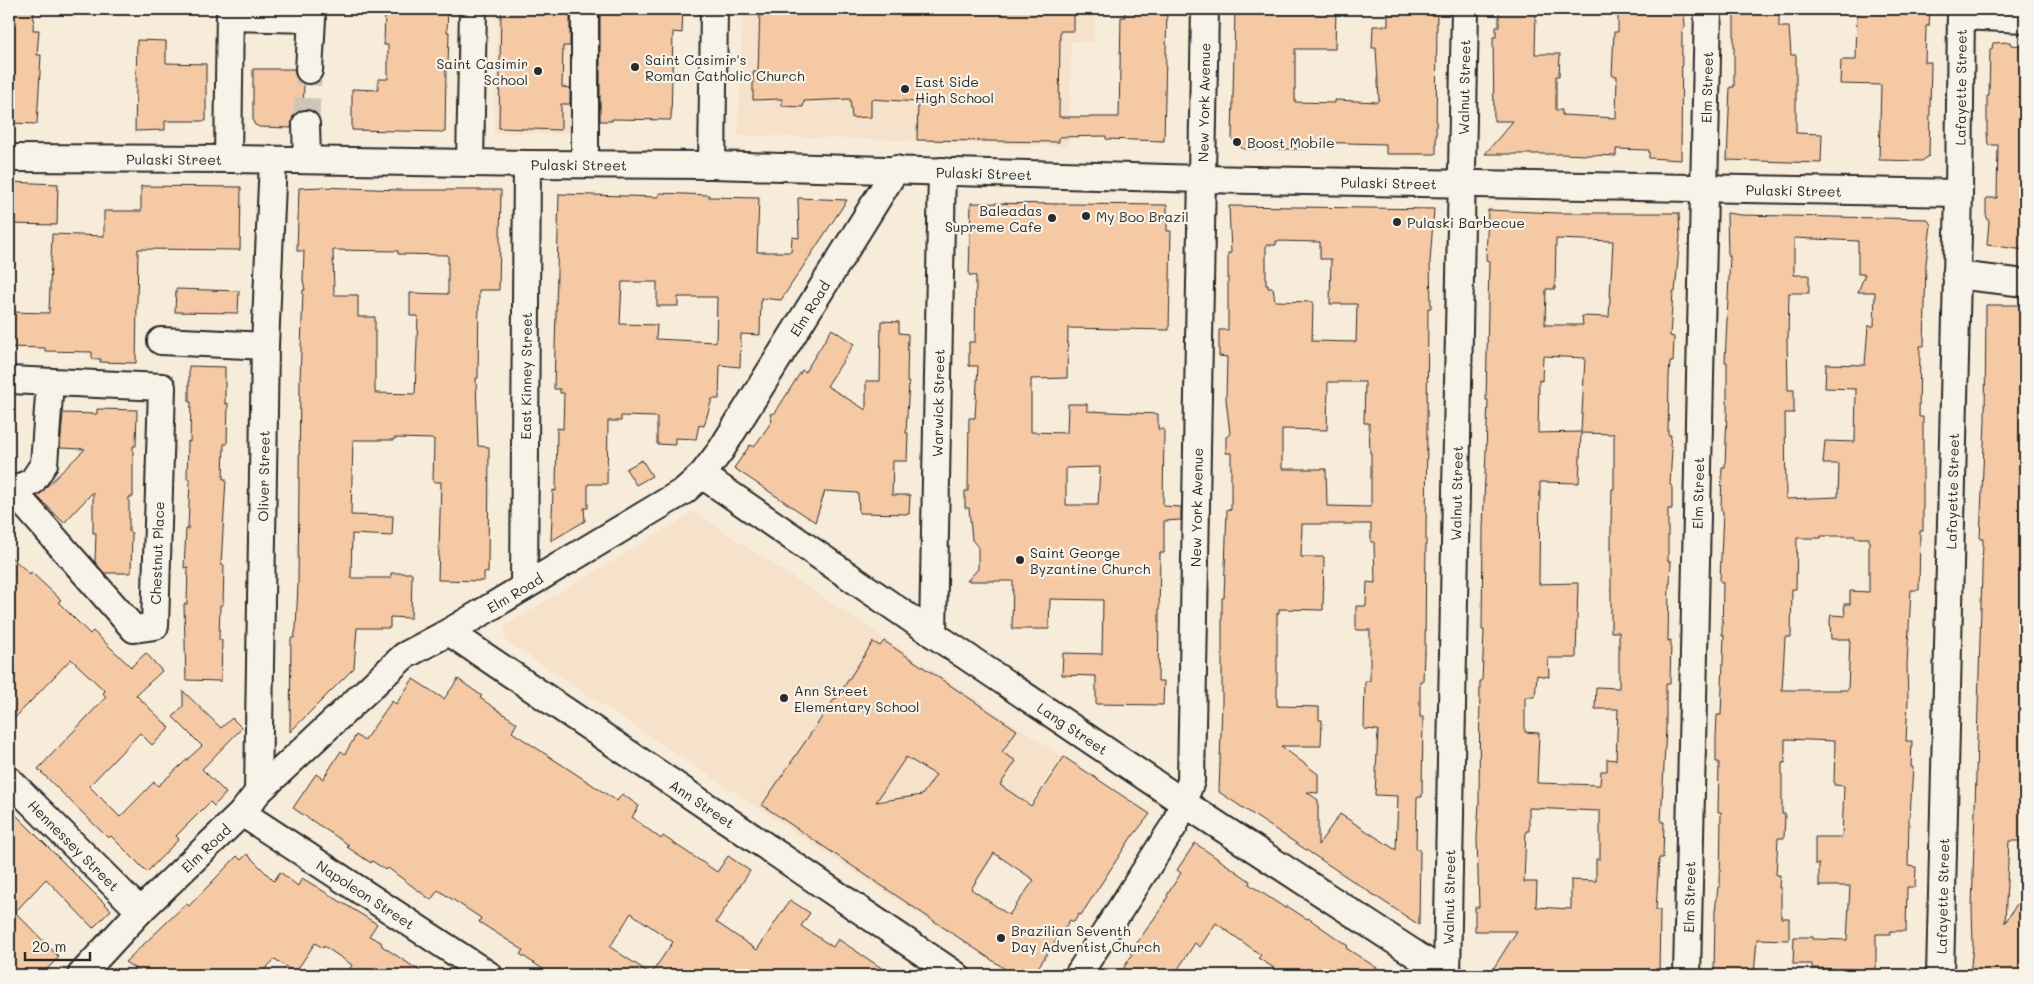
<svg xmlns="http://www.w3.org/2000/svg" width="2034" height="984" font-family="Mali,sans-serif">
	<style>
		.built { fill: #f6e1ca }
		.building { fill: #f5c9a4; stroke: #2b2b2b; fill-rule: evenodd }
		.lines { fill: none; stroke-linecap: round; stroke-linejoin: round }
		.minor-tunnel { stroke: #cec5b7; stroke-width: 26; stroke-dasharray: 26 13; stroke-linecap: butt }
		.minor-casing { stroke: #2b2b2b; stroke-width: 30 }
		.minor { stroke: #f7f3e8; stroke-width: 26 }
		.poi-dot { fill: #2b2b2b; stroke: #f7f3e8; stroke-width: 2 }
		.labels { text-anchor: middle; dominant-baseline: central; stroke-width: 4.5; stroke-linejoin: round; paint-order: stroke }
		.poi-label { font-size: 14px; fill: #2b2b2b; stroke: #f7f3e8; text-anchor: start }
		.street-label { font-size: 14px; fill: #2b2b2b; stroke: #f7f3e8 }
	</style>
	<rect width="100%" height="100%" fill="#f7ebda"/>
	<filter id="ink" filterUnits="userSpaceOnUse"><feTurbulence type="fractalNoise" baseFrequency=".02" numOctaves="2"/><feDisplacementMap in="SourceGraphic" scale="10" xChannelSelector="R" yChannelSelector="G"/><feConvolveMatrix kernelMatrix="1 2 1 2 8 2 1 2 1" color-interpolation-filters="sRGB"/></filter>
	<g filter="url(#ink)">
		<!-- built -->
		<g class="built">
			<polygon points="498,9 580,9 578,134 494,133"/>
			<polygon points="743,9 1095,9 1094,42 1071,42 1069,146 738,135"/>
			<polygon points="694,512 1062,756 944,931 505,640 505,626"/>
		</g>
		<!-- building -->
		<g class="building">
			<polygon points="9,9 34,9 33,30 39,30 37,55 41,55 37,124 9,123"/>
			<polygon points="385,9 448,9 447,32 449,32 448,68 446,68 445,132 352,130 352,89 378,90 378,79 388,79 388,45 384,45"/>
			<polygon points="501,9 570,9 570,46 563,46 562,87 570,88 570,104 561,104 561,130 499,128"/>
			<polygon points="600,9 683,9 682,33 673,32 671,120 612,119 612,121 600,121"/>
			<polygon points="760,9 1074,9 1074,31 1060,31 1059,117 1119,117 1121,17 1125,17 1124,9 1167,9 1164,141 1106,139 1106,136 1059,137 1059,142 917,140 918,102 871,99 871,117 852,118 850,99 804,101 803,107 782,106 782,99 753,100 753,72 758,72"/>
			<polygon points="1235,9 1336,9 1335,49 1295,49 1295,102 1335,103 1335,100 1377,102 1379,100 1376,48 1372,48 1373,26 1388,26 1388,9 1437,9 1436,154 1386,154 1386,144 1308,142 1307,149 1243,149 1232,139"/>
			<polygon points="1499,9 1536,9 1535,54 1560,54 1559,76 1556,76 1556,110 1562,110 1562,115 1616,118 1617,76 1612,76 1614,32 1618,32 1618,9 1684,9 1685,27 1682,31 1681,160 1649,158 1649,150 1616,149 1616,156 1561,154 1485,154 1513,121 1494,121 1493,37 1496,37 1496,27 1499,27"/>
			<polygon points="1734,9 1779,9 1779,27 1789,27 1791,55 1796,55 1796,133 1822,134 1821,163 1727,160 1730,87 1734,87"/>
			<polygon points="1857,9 1930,9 1929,26 1926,26 1925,62 1931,62 1929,156 1922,161 1879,160 1881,85 1840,84 1841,60 1856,60"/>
			<polygon points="137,40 166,41 166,63 206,64 206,121 165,121 165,130 135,131"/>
			<polygon points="2010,42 2011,45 2025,46 2025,250 1987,245 1989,222 1986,215 1986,198 1997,198 1998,145 1988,145 1987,133 1987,96 1989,96 1990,49 1992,49 1993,43"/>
			<polygon points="253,69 294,69 296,77 304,84 303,110 298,112 293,116 291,128 259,127 254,124 253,119"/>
			<polygon points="9,182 58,184 57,225 9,224"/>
			<polygon points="141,186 241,187 240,250 138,249 136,363 100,362 101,359 92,359 92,352 45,351 45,348 9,347 9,315 11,315 11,312 49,313 52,234 104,236 104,211 141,211"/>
			<path d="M322,187L399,190H501L499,290H479L478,378H476L478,446L489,447L488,573L484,572V581L438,580L441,482H433L434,439L394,438V440H353L351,515L393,516L392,536L352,534L351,578H391V573H412L411,618L390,617V628H357L354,668L290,732L291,638H294L296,628L298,584L300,380L303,290H305L303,280L304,251H297L299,188ZM333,250L398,251V254L448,255V294L410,293V316H418L415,394L375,393V317H358V295H334Z"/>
			<path d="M659,193L709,195V197L759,198L757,252H791L792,237L799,238L798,198L847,200L781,300L761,298L760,335L741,334L740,367L720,365L719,399H712L704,426L699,425L696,439L675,438V445L657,444V417L621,416V421H608L607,484H588V508H584L585,521L551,541L553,490L556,491L557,428L563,429L564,393H560V389H554L559,194L659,197ZM622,282H657V306H678V297H717L716,342L656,339L657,325L620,324Z"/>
			<path d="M971,203L1167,205V231H1171L1169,330L1068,328L1067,378L1031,379V432L1067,433L1068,404H1087V411L1158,414V429H1164L1163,506L1181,507V520L1164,521V553H1160L1158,681H1164L1163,705L1096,704V676L1062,675L1063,653L1102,654L1103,600L1050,599L1049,629H1012L1013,581H967L978,569V547L972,540L969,508H965V491H968L969,418H975L978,366H969V342H975L976,276L969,275ZM1100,467L1098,505H1066V468Z"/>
			<path d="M1229,206L1434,209L1430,261L1431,308H1428L1425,653H1424L1423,681H1420V717H1423L1422,797H1417L1416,849H1420L1419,925L1219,792L1222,702V598H1224L1227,509L1231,510V453H1226V437L1230,434L1226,399L1227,357L1219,356V330H1228V253H1231ZM1276,241L1320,242V259H1331L1330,304H1357L1356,342L1312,341L1313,302L1275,301L1273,288H1268V285H1266V245H1276ZM1328,382H1365L1364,423H1369L1370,453H1371V507L1327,506L1326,469H1282V429L1327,430ZM1302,524H1371V542H1374L1375,583L1367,582L1366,606H1356V630H1370V681H1365L1364,729L1378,730L1375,795L1398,796L1396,850L1340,814L1318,845V800L1307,792L1318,793V774L1281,746H1321L1322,720H1319V707L1277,706V613H1279V609L1323,610L1324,557H1301Z"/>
			<path d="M1488,210L1558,213H1679L1680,237L1675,292H1673L1670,336L1674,337L1673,362H1670L1669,377L1668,435H1671L1670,445L1672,448L1670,485L1672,486V509H1668V561H1671L1670,584H1669L1668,641L1671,640L1670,684H1666V728L1661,822H1664L1663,858H1659L1656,910H1660L1659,975H1491L1495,970L1493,969L1517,931H1475V907H1479L1477,838L1479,802L1480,681H1482L1484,630H1482L1483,528L1488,400H1486L1489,261L1486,260ZM1556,239L1613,241L1609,317L1582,316L1583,325H1545L1546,289H1555ZM1543,356L1585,358L1581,432L1538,433L1539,380L1542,381ZM1581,433L1614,434V489H1612L1611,523V632H1619V688L1596,687L1595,709H1618L1616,760L1607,759V771H1601L1600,785L1537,783L1539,733L1525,732V697H1535L1537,675L1549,677L1548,658H1576L1578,583L1539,584L1540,482L1579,483ZM1529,808L1600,811V859H1596V881L1571,880V909L1536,907L1537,882H1524L1526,831H1529Z"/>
			<path d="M1727,213L1741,215L1927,219L1931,225L1926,263L1924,346H1920L1919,417H1923V531H1920L1919,590H1911L1907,665L1908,700L1906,741H1912L1911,767H1913L1910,816H1909L1908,866L1916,867L1915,887H1907L1906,931H1890V934H1876V970L1812,968V964H1793L1794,937H1813V939L1847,940L1850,886H1819V864H1815V837H1842L1844,786L1834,785L1835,741L1785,739V763H1782V814H1785L1784,838H1778L1776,875H1780L1779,888H1781V918H1789V940L1757,939L1754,975H1714L1715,912L1718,887L1720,886L1721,812H1718L1719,762H1716V738L1717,715H1721L1724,635H1722L1723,583L1720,581L1723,511H1721L1722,467H1725L1727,411V362H1725L1730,256L1728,255ZM1794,238L1858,241V274H1865L1858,292H1875L1874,326H1868L1865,365L1826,364L1825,388L1856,389L1855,442L1825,441L1823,464H1839L1838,497L1786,499L1785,413H1794V390H1788L1787,338H1788L1789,293H1809V275H1794ZM1821,536H1855V538H1869V592L1850,591V604H1844L1845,616L1831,615L1830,620L1831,639H1850L1848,690H1782L1785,637H1791L1792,589H1796L1797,538H1821Z"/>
			<polygon points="176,289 239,291 238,313 175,312"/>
			<polygon points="1986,305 2021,305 2019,378 2025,378 2024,841 2009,841 2005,923 2025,891 2025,975 1970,975 1973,945 1972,909 1983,539 1980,539 1985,421"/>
			<polygon points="881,321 899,322 899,333 908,334 907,382 909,382 906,433 908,433 907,461 893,461 892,495 910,495 909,514 859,513 858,493 825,491 815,522 734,468 750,445 754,447 772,421 770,414 775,413 802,370 805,372 832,329 854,344 827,386 866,410 866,381 880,381"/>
			<polygon points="189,366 225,367 225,404 228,403 227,444 224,444 223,479 226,479 221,565 224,565 223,605 220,605 219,640 222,640 221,681 186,680 184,604 187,604 188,567 184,568 186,529 188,529 190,479 187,479 188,441 190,442 191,402 189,402"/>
			<polygon points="97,409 137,410 136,446 133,446 133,497 129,497 129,532 132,533 131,573 104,573 95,562 96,533 93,533 93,492 64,523 37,496 85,449 60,448 63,413 97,414"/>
			<polygon points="642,460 652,476 636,485 626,469"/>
			<polygon points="9,555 30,574 31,572 61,600 58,602 90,634 93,631 131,667 146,653 162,671 136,695 170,728 152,745 140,733 89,786 120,817 154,782 158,786 202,746 173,717 183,706 183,691 221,728 232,718 242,728 202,769 226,793 214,806 210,802 176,836 179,839 147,872 111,836 108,838 38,769 106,697 103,693 105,691 71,659 9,724"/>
			<path d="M884,641L1017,730L1002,752L1016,761L1000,785L1031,806L1064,757L1150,814L1133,836H1132L1081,915L1079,914L1074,922L1070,920L1033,975H1014L762,805L835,698L836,699L873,642L880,646ZM906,757L936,775L922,795L876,802ZM994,853L1034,880L1009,915L971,889Z"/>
			<path d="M413,679L444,699L458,679L482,696L480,698L517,723L512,732L617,801L622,794L639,806L632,817L661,839L663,836L717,872L728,856L750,871L716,922L757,950L790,900L810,913L801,926L833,947L838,939L892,975H552L520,954L523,950L479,922L481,918L438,890L431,900L388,868L386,870L372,861L371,863L347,847L349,845L293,808L316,774L323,779L341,751L345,754L356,735L364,741L392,701L396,704ZM631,913L673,942L651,974L610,947Z"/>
			<polygon points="9,808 111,910 93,928 46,879 15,912 59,957 41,975 9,975"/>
			<polygon points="1195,843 1250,881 1249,884 1285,908 1287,906 1307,919 1308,918 1348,946 1346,948 1388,975 1270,975 1274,968 1258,958 1261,955 1216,923 1200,947 1195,943 1174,975 1119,975 1132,955 1130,953 1160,910 1168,896 1167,895 1181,873 1177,870"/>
			<polygon points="247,854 274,881 280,872 298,886 302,878 377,924 369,936 381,942 382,946 426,975 346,975 352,965 324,946 323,948 315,943 295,973 275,959 259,975 145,975 125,962 186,904 189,906 237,856 241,860"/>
		</g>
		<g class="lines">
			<!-- minor-tunnel -->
			<polyline class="minor-tunnel" points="306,124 309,70"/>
			<!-- minor casing -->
			<g class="minor-casing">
				<g id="minor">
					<polyline points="585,9 585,164"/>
					<polyline points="1961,16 2025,19"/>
					<polyline points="230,17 312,19 309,70"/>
					<polyline points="306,124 307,160"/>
					<path id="s1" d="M9,158L228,159L527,164L712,165L1202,179L1959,193"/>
					<polyline points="228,159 230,9"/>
					<polyline points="470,162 473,9"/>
					<polyline points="712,165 714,9"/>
					<polyline points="1956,275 2025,283"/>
					<polyline points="161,341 265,346"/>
					<polyline points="9,380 162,387 155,626 134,629 12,490 9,489"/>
					<path id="s2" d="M702,475L933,634L1184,803L1447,975"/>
					<polyline points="12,490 32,482 44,464 50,382"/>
					<path id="s3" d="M524,586L527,164"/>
					<path id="s4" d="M449,632L956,975"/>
					<path id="s5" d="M933,634L942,171"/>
					<path id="s6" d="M9,780L140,911"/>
					<path id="s7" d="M258,792L265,346L273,160"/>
					<path id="s8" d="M242,813L489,975"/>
					<path id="s9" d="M81,975L140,911L242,813L258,792L404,656L449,632L684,491L702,475L721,450L896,169"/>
					<path id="s10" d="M1078,975L1175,824L1191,781L1205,9"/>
					<path id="s11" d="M1447,975L1465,9"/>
					<path id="s12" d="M1687,975L1708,9"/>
					<path id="s13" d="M1940,975L1959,193L1961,9"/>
				</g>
			</g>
			<!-- minor -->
			<use href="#minor" class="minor"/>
		</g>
	</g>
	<!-- markers -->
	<g class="poi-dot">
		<circle cx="635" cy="67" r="5"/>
		<circle cx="538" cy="71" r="5"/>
		<circle cx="905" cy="89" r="5"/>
		<circle cx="1237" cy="142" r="5"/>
		<circle cx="1086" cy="216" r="5"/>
		<circle cx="1052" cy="218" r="5"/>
		<circle cx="1397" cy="222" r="5"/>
		<circle cx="1020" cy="560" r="5"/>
		<circle cx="784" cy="698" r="5"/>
		<circle cx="1001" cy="938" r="5"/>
	</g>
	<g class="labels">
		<!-- poi labels -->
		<g class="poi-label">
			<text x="645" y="59">Saint Casimir's<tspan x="645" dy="16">Roman Catholic Church</tspan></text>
			<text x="528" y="63" text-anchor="end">Saint Casimir<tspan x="528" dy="16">School</tspan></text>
			<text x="915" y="81">East Side<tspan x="915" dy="16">High School</tspan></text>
			<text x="1247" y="142">Boost Mobile</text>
			<text x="1042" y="210" text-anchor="end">Baleadas<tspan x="1042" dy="16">Supreme Cafe</tspan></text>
			<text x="1096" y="216">My Boo Brazil</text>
			<text x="1407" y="222">Pulaski Barbecue</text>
			<text x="1030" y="552">Saint George<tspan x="1030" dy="16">Byzantine Church</tspan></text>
			<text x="794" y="690">Ann Street<tspan x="794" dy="16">Elementary School</tspan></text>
			<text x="1011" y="930">Brazilian Seventh<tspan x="1011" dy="16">Day Adventist Church</tspan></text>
		</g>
		<!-- street labels -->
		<g class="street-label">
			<text stroke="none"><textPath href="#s11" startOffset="888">Walnut Street</textPath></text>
			<text stroke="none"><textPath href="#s12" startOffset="888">Elm Street</textPath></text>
			<text stroke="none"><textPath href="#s13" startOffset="888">Lafayette Street</textPath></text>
			<text stroke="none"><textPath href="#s10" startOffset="904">New York Avenue</textPath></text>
			<text stroke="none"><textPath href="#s1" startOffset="165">Pulaski Street</textPath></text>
			<text stroke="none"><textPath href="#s1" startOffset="570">Pulaski Street</textPath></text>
			<text stroke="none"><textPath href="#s1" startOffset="975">Pulaski Street</textPath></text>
			<text stroke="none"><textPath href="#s1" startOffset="1380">Pulaski Street</textPath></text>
			<text stroke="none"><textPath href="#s1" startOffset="1785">Pulaski Street</textPath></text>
			<text stroke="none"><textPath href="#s9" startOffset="1002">Elm Road</textPath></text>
			<text stroke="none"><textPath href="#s3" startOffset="210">East Kinney Street</textPath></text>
			<text stroke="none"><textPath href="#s5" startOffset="231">Warwick Street</textPath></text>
			<text stroke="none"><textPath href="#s7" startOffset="316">Oliver Street</textPath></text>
			<text stroke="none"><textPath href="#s11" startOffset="482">Walnut Street</textPath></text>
			<text stroke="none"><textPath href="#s12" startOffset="482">Elm Street</textPath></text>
			<text stroke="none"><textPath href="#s13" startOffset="484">Lafayette Street</textPath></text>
			<text stroke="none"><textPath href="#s10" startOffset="499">New York Avenue</textPath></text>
			<text transform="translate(157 553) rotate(-88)">Chestnut Place</text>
			<text stroke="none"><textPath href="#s9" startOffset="582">Elm Road</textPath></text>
			<text stroke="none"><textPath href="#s2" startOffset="449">Lang Street</textPath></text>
			<text stroke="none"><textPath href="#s4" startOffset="306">Ann Street</textPath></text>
			<text stroke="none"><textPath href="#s6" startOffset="92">Hennessey Street</textPath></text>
			<text stroke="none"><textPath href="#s9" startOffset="178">Elm Road</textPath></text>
			<text stroke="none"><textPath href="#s8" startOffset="148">Napoleon Street</textPath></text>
			<text stroke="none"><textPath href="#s11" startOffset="78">Walnut Street</textPath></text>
			<text stroke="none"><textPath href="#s12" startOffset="78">Elm Street</textPath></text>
			<text stroke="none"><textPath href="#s13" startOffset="79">Lafayette Street</textPath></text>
		</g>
	</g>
	<!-- margin -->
	<rect width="2034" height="984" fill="none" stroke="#f7f3e8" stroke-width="30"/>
	<rect x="15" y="15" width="2004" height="954" fill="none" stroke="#2b2b2b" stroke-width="2" filter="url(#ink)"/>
	<!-- scale -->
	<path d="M25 952v8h65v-8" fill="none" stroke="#2b2b2b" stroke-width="2.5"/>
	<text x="32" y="952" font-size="15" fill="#2b2b2b" stroke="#f7f3e8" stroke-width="4" paint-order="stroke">20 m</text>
</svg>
